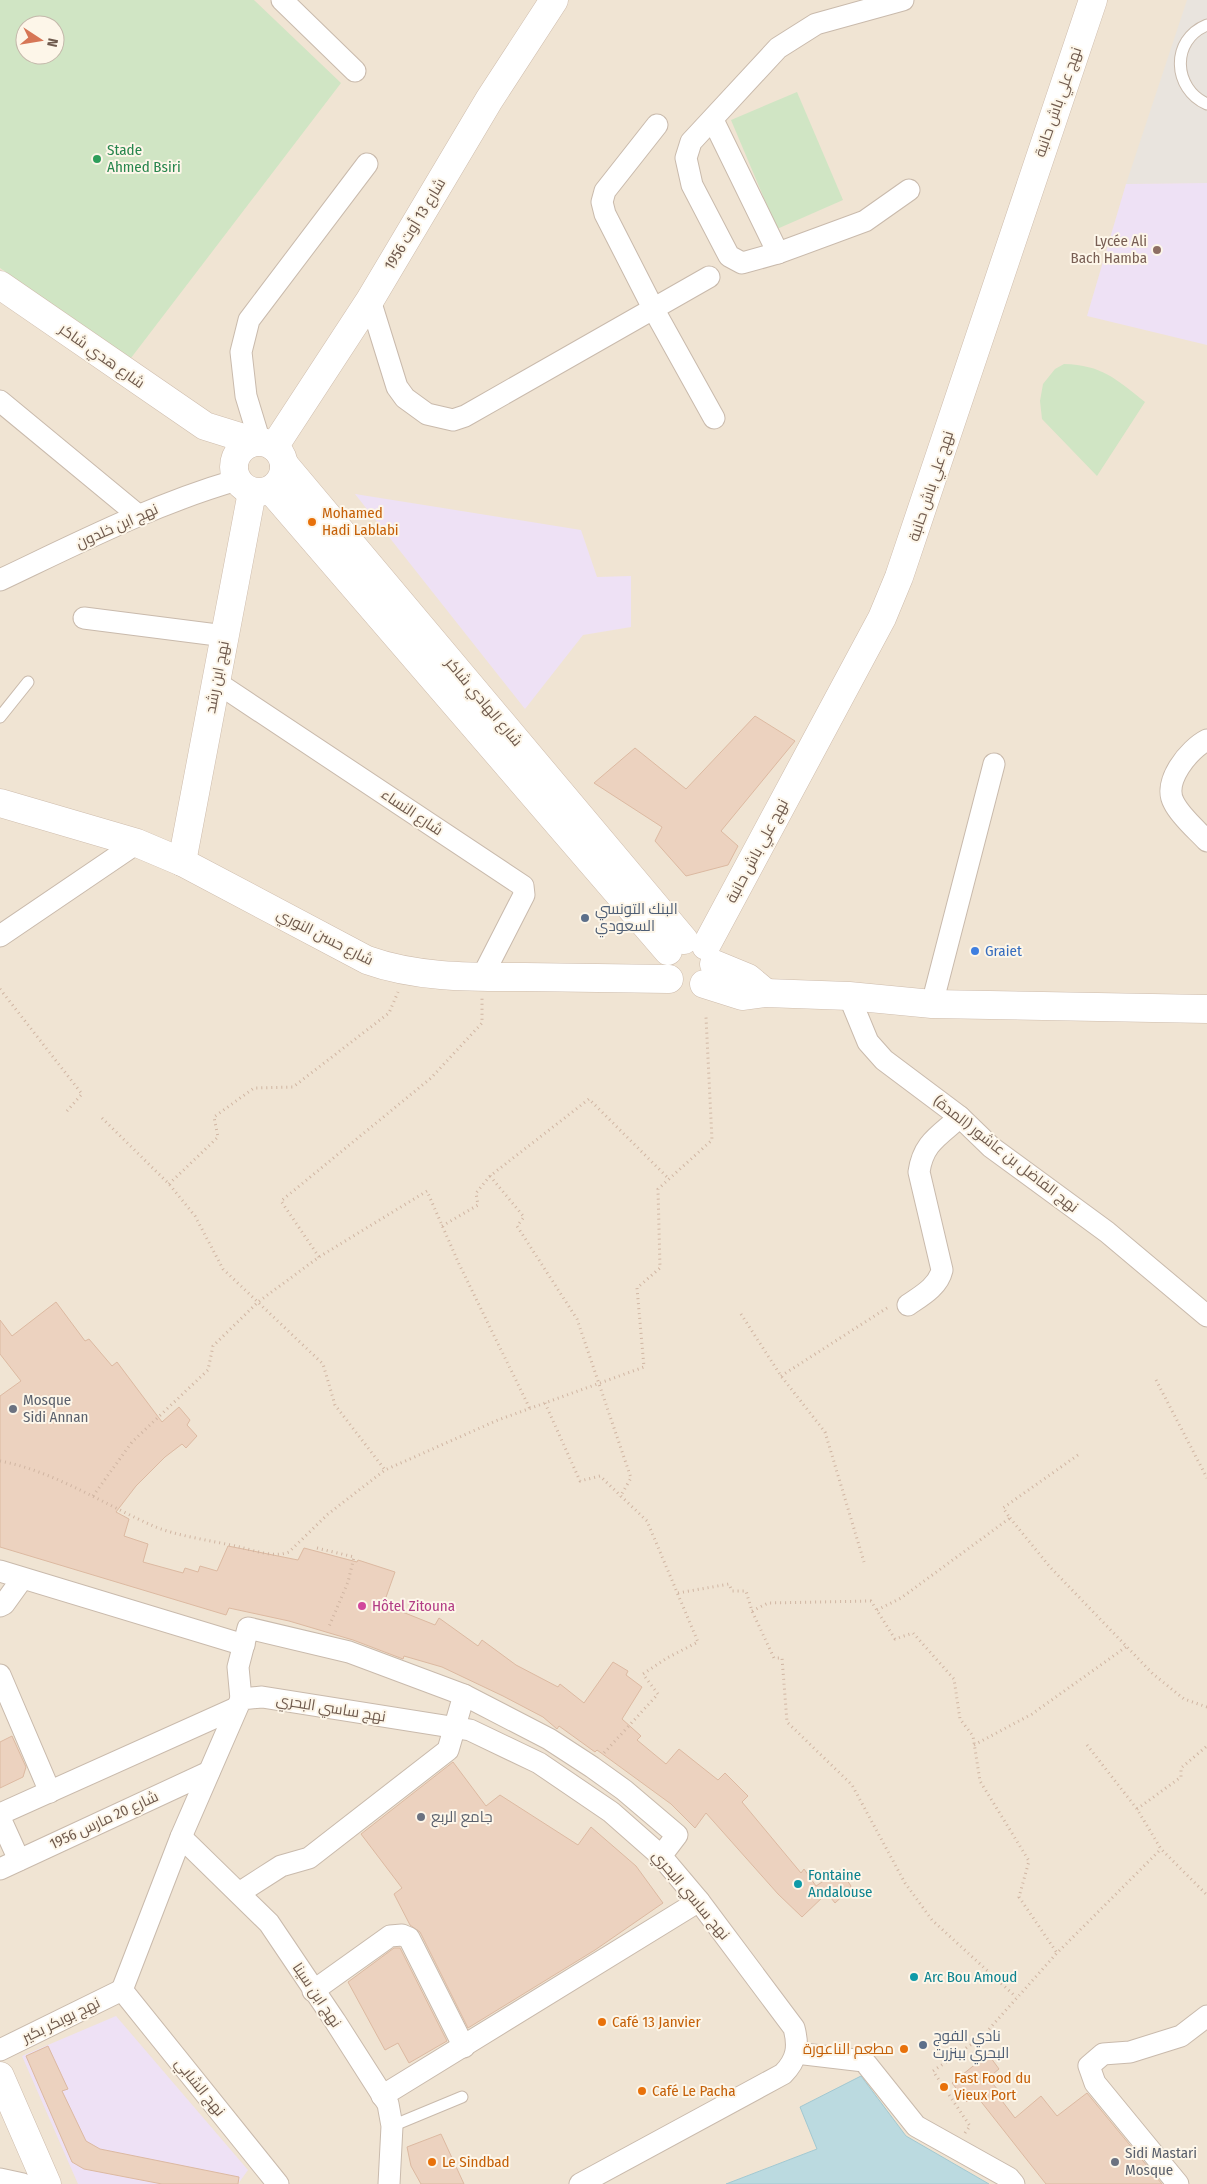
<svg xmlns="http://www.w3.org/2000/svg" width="1207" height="2184" font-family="'Fira Sans Condensed',Cairo,sans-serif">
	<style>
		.residential { fill: #f0e4d3; fill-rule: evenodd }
		.industrial { fill: #e9e4de }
		.education { fill: #eee1f5 }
		.green { fill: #d0e5c4; fill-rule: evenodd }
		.water { fill: #bbdae0; stroke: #a2c8d1 }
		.building { fill: #ecd2bf; stroke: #dcb9a1 }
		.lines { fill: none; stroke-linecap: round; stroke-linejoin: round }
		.lane-casing { stroke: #c9baac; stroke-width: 13 }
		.street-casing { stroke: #c9baac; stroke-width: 23 }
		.secondary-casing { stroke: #cebcac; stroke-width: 29 }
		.path { stroke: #d0b5a2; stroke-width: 3; stroke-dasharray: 1 4; stroke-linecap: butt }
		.lane { stroke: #fff; stroke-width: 11 }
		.street { stroke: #fff; stroke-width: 21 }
		.secondary { stroke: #fff; stroke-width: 28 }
		.leisure-dot { fill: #2e9e5b; stroke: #fdf6e9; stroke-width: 2 }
		.education-dot { fill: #8d6e63; stroke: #fdf6e9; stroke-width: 2 }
		.food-dot { fill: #e8710a; stroke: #fdf6e9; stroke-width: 2 }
		.service-dot { fill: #5c6f8a; stroke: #fdf6e9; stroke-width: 2 }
		.shop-dot { fill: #3f7fe0; stroke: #fdf6e9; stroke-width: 2 }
		.worship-dot { fill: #6b7280; stroke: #fdf6e9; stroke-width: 2 }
		.hotel-dot { fill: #d1479c; stroke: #fdf6e9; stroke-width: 2 }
		.culture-dot { fill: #0f9aa8; stroke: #fdf6e9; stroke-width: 2 }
		.labels { text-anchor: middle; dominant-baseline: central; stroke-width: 4; stroke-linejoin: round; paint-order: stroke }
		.street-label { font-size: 15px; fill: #6f5a4d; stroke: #fdf6e9 }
		.leisure-label { font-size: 15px; fill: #27864d; stroke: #fdf6e9; text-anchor: start }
		.education-label { font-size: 15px; fill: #785e54; stroke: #fdf6e9; text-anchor: end }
		.food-label { font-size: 15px; fill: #c56008; stroke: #fdf6e9; text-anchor: start }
		.service-label { font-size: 15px; fill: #4e5e75; stroke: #fdf6e9; text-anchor: start }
		.shop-label { font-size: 15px; fill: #366cbe; stroke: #fdf6e9; text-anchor: start }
		.worship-label { font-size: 15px; fill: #5b616d; stroke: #fdf6e9; text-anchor: start }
		.hotel-label { font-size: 15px; fill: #b23c85; stroke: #fdf6e9; text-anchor: start }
		.culture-label { font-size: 15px; fill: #0d838f; stroke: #fdf6e9; text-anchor: start }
	</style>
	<rect width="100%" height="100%" fill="#f9f2e4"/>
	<!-- residential -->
	<path class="residential" d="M0,0H1207V2184H989L906,2136L861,2076L817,2149L726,2184H0ZM25,25H55V55H25Z"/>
	<!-- industrial -->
	<polygon class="industrial" points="1187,0 1207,0 1207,183 1126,184"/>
	<!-- education -->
	<g class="education">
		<polygon points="1207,183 1207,345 1087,316 1126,184"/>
		<polygon points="355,494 581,530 597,577 631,576 631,627 583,635 525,709"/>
		<polygon points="116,2016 248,2170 238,2184 78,2184 22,2056"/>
	</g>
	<!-- green -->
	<g class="green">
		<path d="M0,0H254L341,83L131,358L0,268ZM25,25H55V55H25Z"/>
		<polygon points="797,92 843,200 777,229 731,120"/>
		<path d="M1064,364C1102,365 1116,379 1145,402L1097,476L1042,419L1040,401L1043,384L1055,369Z"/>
	</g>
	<!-- water -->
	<polygon class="water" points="861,2076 906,2136 989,2184 726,2184 817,2149 800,2107"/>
	<!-- building -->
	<g class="building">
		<polygon points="755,716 795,741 721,831 738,846 728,865 686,876 655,841 662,827 594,783 635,748 686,789"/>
		<polygon points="56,1302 85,1341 89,1339 112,1366 117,1362 162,1422 179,1407 190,1420 187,1425 197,1436 186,1448 182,1444 165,1457 136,1486 116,1512 129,1519 124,1536 148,1544 143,1562 183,1573 185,1568 198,1572 200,1566 217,1571 228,1546 298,1560 304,1548 357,1562 358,1560 395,1572 385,1600 397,1605 395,1609 435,1625 439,1618 478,1646 482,1640 516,1665 558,1687 560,1684 584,1703 613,1662 628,1671 626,1675 642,1687 622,1719 641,1736 637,1740 666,1764 679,1749 718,1780 725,1773 748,1796 742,1802 801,1873 804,1869 816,1886 840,1870 851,1886 848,1891 835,1903 827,1893 802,1917 778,1894 706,1813 695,1828 671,1804 597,1750 595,1752 559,1726 557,1729 543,1717 503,1696 442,1667 404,1656 403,1659 353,1640 289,1621 229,1608 226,1615 0,1547 0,1396 21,1381 0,1354 0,1320 12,1336"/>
		<polygon points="12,1736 26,1767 23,1777 0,1788 0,1742"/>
		<polygon points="453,1762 486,1806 500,1795 578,1845 591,1827 636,1866 663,1903 595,1950 468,2028 420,1932 410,1925 394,1894 402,1888 361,1834"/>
		<polygon points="394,1948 400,1948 447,2041 409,2063 398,2043 385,2050 348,1982"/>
		<polygon points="48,2046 68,2089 62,2091 86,2141 100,2149 239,2177 238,2184 162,2184 84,2169 72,2162 26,2056"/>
		<polygon points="988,2054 999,2069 988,2078 998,2090 996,2093 1015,2118 1041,2096 1057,2116 1087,2093 1162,2184 1046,2184 975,2094 967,2102 952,2083"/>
		<polygon points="441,2134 464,2184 421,2184 411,2166 407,2147"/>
	</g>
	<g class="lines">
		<!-- lane casing -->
		<g class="lane-casing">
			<g id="lane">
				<path d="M1207,25C1170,40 1173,89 1207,104"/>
				<polyline points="0,717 28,682"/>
				<polyline points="392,2126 462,2097"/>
			</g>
		</g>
		<!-- street casing -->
		<g class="street-casing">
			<g id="street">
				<polyline points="282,0 355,71"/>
				<polyline points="903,0 816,24 778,48 691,142 686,158 692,185 729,256 742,263 778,253 865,221 909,190"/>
				<polyline points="713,120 778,253"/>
				<polyline points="657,125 605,191 602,202 605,214 654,310 714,418"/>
				<polyline points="370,300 397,387 405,398 427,414 453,420 465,416 709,277"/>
				<polyline points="0,401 138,515"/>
				<polyline points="260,442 246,396 241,352 249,320 367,164"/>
				<path d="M0,580C78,543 154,504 237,480"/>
				<polyline points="84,618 225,636"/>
				<polyline points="216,682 523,886 524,895 482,977"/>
				<path d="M1207,740C1189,749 1162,782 1174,803C1181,817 1197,830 1207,841"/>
				<polyline points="0,936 137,843"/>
				<polyline points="849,996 868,1042 884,1060 960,1117 991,1147 1107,1232 1207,1316"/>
				<polyline points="932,1004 994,764"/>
				<path d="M908,1305C921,1296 938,1287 942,1270L919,1172C923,1143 939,1136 960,1117"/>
				<polyline points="0,1571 244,1645"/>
				<polyline points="0,1606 4,1604 22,1579"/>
				<polyline points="0,1675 50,1792"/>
				<polyline points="241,1699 238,1667 248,1628 349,1652 464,1695 549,1739 592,1767 624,1790 677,1835 661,1856"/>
				<polyline points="0,1814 236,1708"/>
				<polyline points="0,1818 19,1860"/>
				<polyline points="181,1837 269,1923 335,2021 388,2104 392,2126 389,2184"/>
				<polyline points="0,1869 209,1772"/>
				<polyline points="239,1893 281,1866 309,1858 448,1750 464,1695"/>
				<path d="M122,1990L181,1837L241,1699L262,1697L470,1730L539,1763L611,1812L661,1856L699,1901L794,2028C799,2047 797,2060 783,2074L580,2184"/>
				<polyline points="122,1990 278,2184"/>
				<polyline points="313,1991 390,1936 402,1935 409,1938 464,2047"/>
				<polyline points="0,2050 122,1990"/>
				<polyline points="796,2053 864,2061 916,2126 1009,2178 1014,2184"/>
				<polyline points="382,2096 699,1901"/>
				<polyline points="0,2179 23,2184"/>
				<polyline points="1178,2184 1095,2083 1089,2066 1103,2054 1130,2052 1181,2036 1207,2016"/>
			</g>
		</g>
		<!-- secondary casing -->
		<g class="secondary-casing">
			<g id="secondary">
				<polyline points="0,285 205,426 256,442"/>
				<circle cx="259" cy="467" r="25"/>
				<polyline points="274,447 370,300 489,100 554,0"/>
				<polyline points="284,464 684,940"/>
				<polyline points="271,490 668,951"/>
				<path d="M0,803L137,843L182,862L367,960C417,978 472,977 525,977C573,978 621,978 669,979"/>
				<polyline points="182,862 252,492"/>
				<polyline points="706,946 882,618 899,577 1093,0"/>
				<polyline points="714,964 748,978 766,993"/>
				<polyline points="704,984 742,996 766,993 849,996 932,1004 1207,1009"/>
				<polyline points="0,2076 47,2184"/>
			</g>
		</g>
		<!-- path -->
		<g class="path">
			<polyline points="0,989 82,1094 67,1111"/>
			<polyline points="102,1118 169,1184 195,1216 223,1269 323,1364 335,1405 385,1470"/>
			<polyline points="490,1176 524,1217 517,1226 577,1319 631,1478 620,1497"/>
			<polyline points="169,1184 218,1137 214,1117 254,1088 293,1087 389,1013 398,992"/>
			<polyline points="442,1226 478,1205 476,1193 490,1176 589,1099 669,1179"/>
			<polyline points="319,1257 281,1201 431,1078 482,1023 482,998"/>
			<polyline points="741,1314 781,1376 825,1432 864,1562"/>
			<polyline points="781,1376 890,1306"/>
			<polyline points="1156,1380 1207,1478"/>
			<polyline points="545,1403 580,1481 600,1476 647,1521 698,1642 667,1658 643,1674 658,1694 604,1753"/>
			<path d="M0,1461C53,1471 102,1503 151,1525C175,1536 214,1541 240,1547C255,1551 275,1558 289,1552L328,1514L385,1470L498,1420L644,1367L637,1288L660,1268L658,1189L712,1140L706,1017"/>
			<polyline points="93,1496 132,1442 208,1370 213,1346 258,1302 319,1257 427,1191 459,1264 530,1409"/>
			<polyline points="1010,1518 1050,1567 1153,1674 1184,1699 1207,1707"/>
			<polyline points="317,1548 354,1557 348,1582 328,1629"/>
			<polyline points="678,1593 729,1584 732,1591 746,1591 752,1611 774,1658 782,1658 787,1722 852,1785 905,1883 932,1920 1016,1997"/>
			<polyline points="877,1610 901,1598 1010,1518 1003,1508 1078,1455"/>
			<polyline points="752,1611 768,1603 871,1601 895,1639 913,1633 954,1679 960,1719 973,1736 980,1781 1029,1861 1019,1897 1057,1953"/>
			<polyline points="974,1745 1032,1714 1126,1647"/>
			<polyline points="1087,1745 1137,1809 1161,1849 1207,1895"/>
			<polyline points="1137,1809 1181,1777 1181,1768 1207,1746"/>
			<polyline points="965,2133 970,2126 933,2071 982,2037 1057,1953 1161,1849"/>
		</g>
		<!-- lane -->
		<use href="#lane" class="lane"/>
		<!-- street -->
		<use href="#street" class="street"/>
		<!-- secondary -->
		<use href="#secondary" class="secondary"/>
	</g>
	<!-- markers -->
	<circle class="leisure-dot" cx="97" cy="159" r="5"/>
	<circle class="education-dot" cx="1157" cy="250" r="5"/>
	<g class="food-dot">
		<circle cx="312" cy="522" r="5"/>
		<circle cx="602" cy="2022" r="5"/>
		<circle cx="904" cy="2049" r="5"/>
		<circle cx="944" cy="2087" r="5"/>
		<circle cx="642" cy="2091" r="5"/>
		<circle cx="432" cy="2162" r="5"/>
	</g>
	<g class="service-dot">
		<circle cx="585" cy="918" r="5"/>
		<circle cx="923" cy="2045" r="5"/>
	</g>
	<circle class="shop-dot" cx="975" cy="951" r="5"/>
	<g class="worship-dot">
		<circle cx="13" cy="1409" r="5"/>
		<circle cx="421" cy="1817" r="5"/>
		<circle cx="1115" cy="2162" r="5"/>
	</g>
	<circle class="hotel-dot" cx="362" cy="1606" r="5"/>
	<g class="culture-dot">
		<circle cx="798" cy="1884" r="5"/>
		<circle cx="914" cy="1977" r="5"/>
	</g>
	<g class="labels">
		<!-- street labels -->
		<g class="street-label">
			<text transform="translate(1058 102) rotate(-71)">نهج علي باش حانبة</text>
			<text transform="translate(415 224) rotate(-59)">شارع 13 أوت 1956</text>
			<text transform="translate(102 356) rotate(35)">شارع هدي شاكر</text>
			<text transform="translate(931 486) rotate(-72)">نهج علي باش حانبة</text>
			<text transform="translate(117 526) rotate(-24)">نهج ابن خلدون</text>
			<text transform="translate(217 677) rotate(-79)">نهج ابن رشد</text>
			<text transform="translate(484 702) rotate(50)">شارع الهادي شاكر</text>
			<text transform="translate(412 812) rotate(34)">شارع النساء</text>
			<text transform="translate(757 851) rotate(-62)">نهج علي باش حانبة</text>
			<text transform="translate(325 937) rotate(27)">شارع حسن النوري</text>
			<text transform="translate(1006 1154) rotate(38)">نهج الفاضل بن عاشور (المدة)</text>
			<text transform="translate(331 1708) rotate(9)">نهج ساسي البحري</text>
			<text transform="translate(104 1820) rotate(-25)">شارع 20 مارس 1956</text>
			<text transform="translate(691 1895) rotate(50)">نهج ساسي البحري</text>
			<text transform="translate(317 1995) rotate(56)">نهج ابن سينا</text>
			<text transform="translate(61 2020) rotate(-26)">نهج بوبكر بكير</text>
			<text transform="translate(200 2087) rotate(51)">نهج الشابي</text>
		</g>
		<!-- leisure labels -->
		<g class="leisure-label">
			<text x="107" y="150">Stade<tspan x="107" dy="17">Ahmed Bsiri</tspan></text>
		</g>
		<!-- education labels -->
		<g class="education-label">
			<text x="1147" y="241">Lycée Ali<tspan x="1147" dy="17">Bach Hamba</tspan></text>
		</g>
		<!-- food labels -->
		<g class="food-label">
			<text x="322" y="513">Mohamed<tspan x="322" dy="17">Hadi Lablabi</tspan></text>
			<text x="612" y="2022">Café 13 Janvier</text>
			<text x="894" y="2049" text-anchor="end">مطعم الناعورة</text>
			<text x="954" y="2078">Fast Food du<tspan x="954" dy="17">Vieux Port</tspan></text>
			<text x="652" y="2091">Café Le Pacha</text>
			<text x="442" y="2162">Le Sindbad</text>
		</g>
		<!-- service labels -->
		<g class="service-label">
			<text x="595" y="909">البنك التونسي<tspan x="595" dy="17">السعودي</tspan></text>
			<text x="933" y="2036">نادي الفوج<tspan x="933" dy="17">البحري ببنزرت</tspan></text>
		</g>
		<!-- shop labels -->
		<g class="shop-label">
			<text x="985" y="951">Graiet</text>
		</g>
		<!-- worship labels -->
		<g class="worship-label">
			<text x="23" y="1400">Mosque<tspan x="23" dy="17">Sidi Annan</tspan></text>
			<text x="431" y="1817">جامع الربع</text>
			<text x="1125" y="2153">Sidi Mastari<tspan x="1125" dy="17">Mosque</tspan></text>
		</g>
		<!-- hotel labels -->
		<g class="hotel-label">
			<text x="372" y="1606">Hôtel Zitouna</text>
		</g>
		<!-- culture labels -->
		<g class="culture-label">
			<text x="808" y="1875">Fontaine<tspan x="808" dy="17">Andalouse</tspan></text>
			<text x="924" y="1977">Arc Bou Amoud</text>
		</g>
	</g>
	<!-- north arrow -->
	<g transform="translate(40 40) rotate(102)"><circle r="24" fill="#fdf6e9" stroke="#c4b8ab"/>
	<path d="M0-4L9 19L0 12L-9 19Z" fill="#d67656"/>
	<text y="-8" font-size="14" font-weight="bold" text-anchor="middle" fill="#6f5a4d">N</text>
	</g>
</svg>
